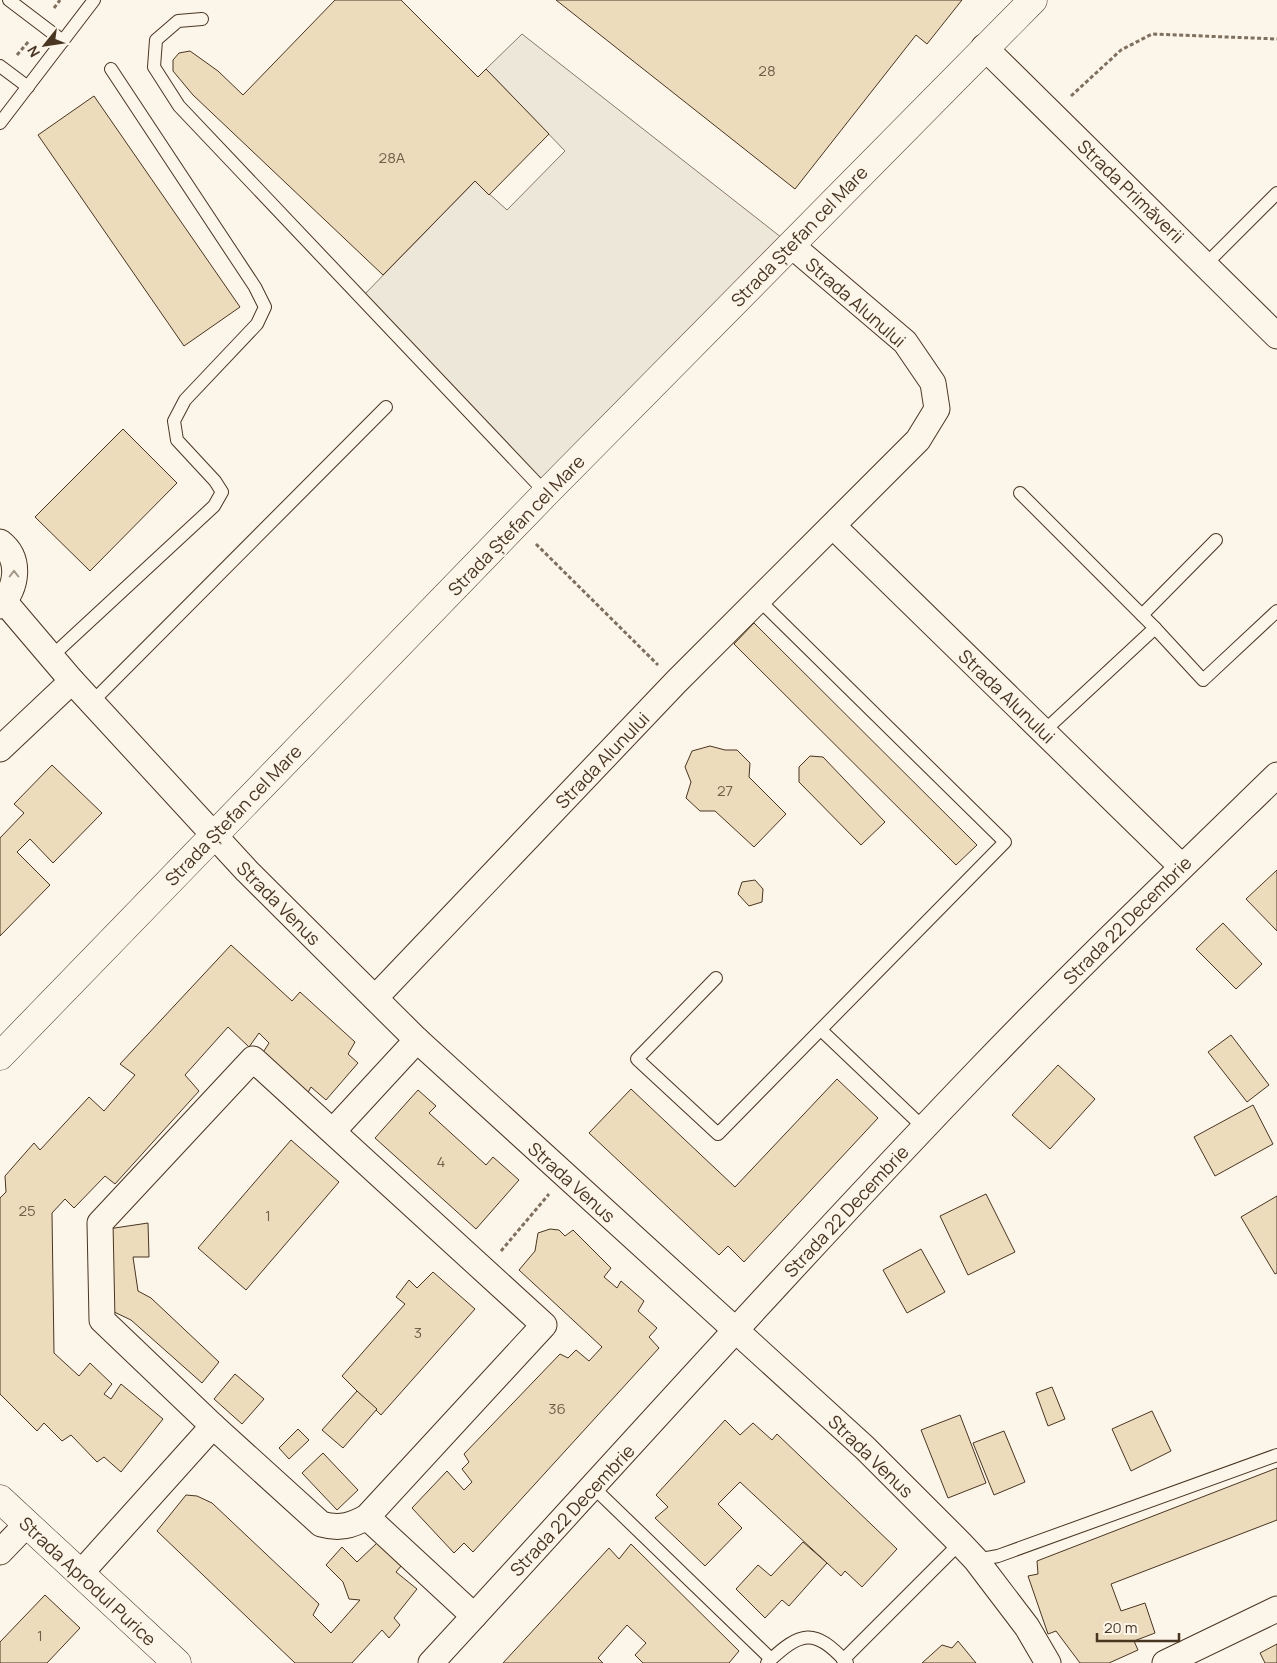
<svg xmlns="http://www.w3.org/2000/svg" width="1277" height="1663" font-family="Manrope,sans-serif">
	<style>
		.parking { fill: #ede7d9; stroke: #887966 }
		.building { fill: #ecdcbc; stroke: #4a3520 }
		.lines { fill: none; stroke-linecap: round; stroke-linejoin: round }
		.service-casing { stroke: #4a3520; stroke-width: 14 }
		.minor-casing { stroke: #4a3520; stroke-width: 27 }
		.tertiary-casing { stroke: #4a3520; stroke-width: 29 }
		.primary-casing { stroke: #4a3520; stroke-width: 29 }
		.path { stroke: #7f6f5c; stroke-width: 3; stroke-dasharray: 4 2.5; stroke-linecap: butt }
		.service { stroke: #fbf6e9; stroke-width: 12 }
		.minor { stroke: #fbf6e9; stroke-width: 25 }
		.tertiary { stroke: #fbf6e9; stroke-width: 28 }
		.primary { stroke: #fbf6e9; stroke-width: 28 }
		.oneway { stroke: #a29684 }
		.labels { text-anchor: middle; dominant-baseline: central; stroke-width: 4; stroke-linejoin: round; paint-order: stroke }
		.number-label { font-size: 15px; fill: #725f47 }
		.street-label { font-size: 18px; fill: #4a3520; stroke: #fbf6e9 }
	</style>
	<rect width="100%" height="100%" fill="#fbf6e9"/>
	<!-- parking -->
	<polygon class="parking" points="522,34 791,245 546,493 361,298 475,181 507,210 565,151 486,69"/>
	<!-- building -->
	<g class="building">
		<polygon points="401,0 478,77 486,69 549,134 489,195 475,181 383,275 193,95 173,71 173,60 179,53 190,51 218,71 243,95 335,0"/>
		<polygon points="556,0 962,0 927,44 916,35 795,189"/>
		<polygon points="94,96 240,307 184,346 38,135"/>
		<polygon points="123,429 177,483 90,571 35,517"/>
		<polygon points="754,623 977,845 956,865 734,644"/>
		<polygon points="710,746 725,750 737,750 750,763 749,777 786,814 754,847 715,811 700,811 686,798 691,782 685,767 692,751"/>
		<polygon points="810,756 823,757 885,822 861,845 799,782 799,767"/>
		<polygon points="52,765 102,813 53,863 30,839 17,852 50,885 0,936 0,838 24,813 14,804"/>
		<polygon points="1277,870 1277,931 1246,899"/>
		<polygon points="755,880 763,889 762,902 749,906 738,894 742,882"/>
		<polygon points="1223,923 1262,964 1236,989 1196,949"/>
		<polygon points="231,945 292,1001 300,992 355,1042 348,1054 358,1063 326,1100 311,1087 306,1096 262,1054 269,1043 259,1033 249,1047 228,1027 185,1075 199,1091 115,1184 105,1176 74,1208 65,1199 52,1213 54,1353 79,1376 90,1363 112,1384 104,1394 111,1399 121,1384 163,1419 121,1472 104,1457 97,1462 71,1435 62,1441 44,1423 37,1431 0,1394 0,1198 6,1192 5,1176 34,1143 40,1150 89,1097 104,1111 135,1075 120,1064"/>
		<polygon points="1231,1035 1269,1085 1247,1102 1208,1052"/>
		<polygon points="1058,1065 1095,1099 1050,1149 1012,1115"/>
		<polygon points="837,1079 878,1118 744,1262 728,1246 719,1255 589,1133 631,1089 735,1187"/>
		<polygon points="418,1090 436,1106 429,1113 486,1165 493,1157 519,1180 476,1229 375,1138"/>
		<polygon points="1253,1105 1273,1144 1215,1176 1194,1137"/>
		<polygon points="291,1140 339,1182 246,1290 198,1248"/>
		<polygon points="986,1194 1015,1252 968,1275 940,1216"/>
		<polygon points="1277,1196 1277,1273 1275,1274 1241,1217"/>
		<polygon points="148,1223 149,1257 133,1257 138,1291 151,1298 219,1362 202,1383 131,1320 110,1310 108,1229"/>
		<polygon points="550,1229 559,1230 565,1236 573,1230 611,1268 604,1277 617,1288 621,1281 644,1301 638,1311 657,1328 649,1337 659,1348 473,1552 464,1543 454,1553 412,1508 447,1471 464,1490 472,1482 462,1469 469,1462 464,1454 560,1354 568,1358 576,1350 589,1361 602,1347 519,1270 535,1251 538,1233"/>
		<polygon points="921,1249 945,1292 907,1313 883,1270"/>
		<polygon points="433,1272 475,1309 381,1415 342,1376 405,1304 396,1297 409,1280 417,1288"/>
		<polygon points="235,1374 264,1399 242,1424 214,1399"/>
		<polygon points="1052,1387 1065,1419 1048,1426 1036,1393"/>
		<polygon points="357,1391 377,1409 343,1448 322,1430"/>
		<polygon points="1152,1411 1171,1451 1131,1471 1112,1429"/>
		<polygon points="960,1415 986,1483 948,1498 921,1430"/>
		<polygon points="725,1420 740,1435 753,1423 772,1440 777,1434 897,1549 862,1587 845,1571 841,1576 740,1482 718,1504 742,1528 705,1566 655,1518 668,1507 656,1495"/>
		<polygon points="298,1429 309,1440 289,1459 279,1448"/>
		<polygon points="1004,1431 1025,1482 994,1495 973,1443"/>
		<polygon points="323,1453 358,1490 337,1510 302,1473"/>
		<polygon points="1277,1468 1277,1520 1111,1584 1121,1611 1145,1603 1155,1633 1134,1641 1138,1650 1109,1663 1080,1663 1056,1631 1048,1634 1028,1576 1038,1574 1037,1561"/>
		<polygon points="186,1495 197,1496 212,1503 319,1604 313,1615 331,1633 360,1600 349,1599 343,1582 326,1565 342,1547 357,1562 377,1543 401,1566 396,1572 417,1589 394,1618 400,1625 389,1638 382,1630 352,1663 295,1663 157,1531"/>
		<polygon points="803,1542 827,1563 789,1606 782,1600 765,1618 736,1589 758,1565 771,1576"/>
		<polygon points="631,1544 739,1651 729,1663 643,1663 635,1655 646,1643 627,1625 598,1658 603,1663 503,1663 609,1548 619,1559"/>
		<polygon points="45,1595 80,1628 47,1663 0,1663 0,1642"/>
		<polygon points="958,1641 976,1663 922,1663 942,1645 952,1648"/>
		<polygon points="1277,1644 1277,1663 1265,1663 1260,1653"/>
	</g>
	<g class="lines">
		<!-- service casing -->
		<g class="service-casing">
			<g id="service">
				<polyline points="9,0 63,41"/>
				<polyline points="202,19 178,21 156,40 154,67 179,106 546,493"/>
				<polyline points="0,66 28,87"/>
				<polyline points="0,123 94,0"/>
				<polyline points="1206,264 1277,193"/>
				<polyline points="1020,493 1155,628 1203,680 1277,611"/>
				<polyline points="1142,615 1216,540"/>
				<polyline points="52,656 214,506 222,492 215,481 177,440 174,421 185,400 257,324 265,307 255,287 111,69"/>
				<polyline points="92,702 386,407"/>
				<polyline points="1043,732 1155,628"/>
				<polyline points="716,978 637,1059 718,1134 1005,842 759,600"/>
				<polyline points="821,1030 924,1128"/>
				<polyline points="593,1487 771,1659"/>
				<polyline points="976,1560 998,1556 1277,1455"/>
				<polyline points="843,1660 960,1543"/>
				<path d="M767,1663C801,1631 814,1627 847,1663"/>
			</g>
		</g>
		<!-- minor casing -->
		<g class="minor-casing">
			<g id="minor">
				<polyline points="984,47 1277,336"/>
				<polyline points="833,526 1181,866"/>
				<path d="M0,542C22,559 17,588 0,606"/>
				<polyline points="4,601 72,681"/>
				<polyline points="0,749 72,681 247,871 417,1040 865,1448 960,1543 976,1560 1027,1627 1048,1663"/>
				<polyline points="375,998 676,682 918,440 937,409 933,383 905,342 791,245"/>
				<path d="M253,1059L544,1325L367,1517C351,1526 339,1529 321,1524L213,1426L102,1320L100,1223Z"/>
				<polyline points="333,1131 417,1040"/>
				<polyline points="367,1517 474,1616"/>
				<polyline points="0,1552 26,1525"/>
				<polyline points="80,1574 213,1426"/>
				<path d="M431,1663C613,1465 793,1264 979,1070C1076,969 1177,872 1277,775"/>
				<polyline points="1165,1663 1277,1609"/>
			</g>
		</g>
		<!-- tertiary casing -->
		<g class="tertiary-casing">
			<polyline id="tertiary" points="0,1499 177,1663"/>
		</g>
		<!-- primary casing -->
		<g class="primary-casing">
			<polyline id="primary" points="0,1056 546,493 1033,0"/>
		</g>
		<!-- path -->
		<g class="path">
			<polyline points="54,8 60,0"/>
			<polyline points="17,55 29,41"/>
			<polyline points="1071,96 1121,50 1152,34 1277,39"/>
			<polyline points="536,544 658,665"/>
			<polyline points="501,1251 549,1194"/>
		</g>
		<!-- service -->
		<use href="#service" class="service"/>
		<!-- minor -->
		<use href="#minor" class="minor"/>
		<!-- tertiary -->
		<use href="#tertiary" class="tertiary"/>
		<!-- primary -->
		<use href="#primary" class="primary"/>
	</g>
	<!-- one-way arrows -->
	<defs><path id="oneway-chevron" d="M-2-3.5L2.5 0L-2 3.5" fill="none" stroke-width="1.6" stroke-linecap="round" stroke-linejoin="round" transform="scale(1.25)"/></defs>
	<use class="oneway" href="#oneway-chevron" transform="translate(14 574) rotate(-90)"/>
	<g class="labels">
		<!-- number labels -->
		<g class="number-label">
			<text x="767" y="70">28</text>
			<text x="392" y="157">28A</text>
			<text x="725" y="790">27</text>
			<text x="441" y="1161">4</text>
			<text x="27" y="1210">25</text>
			<text x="268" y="1215">1</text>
			<text x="418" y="1332">3</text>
			<text x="557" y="1408">36</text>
			<text x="40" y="1635">1</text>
		</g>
		<!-- street labels -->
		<g class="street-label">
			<text transform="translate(1131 191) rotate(44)">Strada Primăverii</text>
			<text transform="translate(799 236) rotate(-46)">Strada Ștefan cel Mare</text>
			<text transform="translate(856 302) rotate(41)">Strada Alunului</text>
			<text transform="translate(516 525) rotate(-46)">Strada Ștefan cel Mare</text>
			<text transform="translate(1007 696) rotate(44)">Strada Alunului</text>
			<text transform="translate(602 760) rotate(-46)">Strada Alunului</text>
			<text transform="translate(233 815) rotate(-46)">Strada Ștefan cel Mare</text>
			<text transform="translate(279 903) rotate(45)">Strada Venus</text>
			<text transform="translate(1127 920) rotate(-45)">Strada 22 Decembrie</text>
			<text transform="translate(572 1182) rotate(42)">Strada Venus</text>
			<text transform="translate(846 1211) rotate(-47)">Strada 22 Decembrie</text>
			<text transform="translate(871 1456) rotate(44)">Strada Venus</text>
			<text transform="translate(572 1510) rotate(-47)">Strada 22 Decembrie</text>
			<text transform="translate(88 1581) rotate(43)">Strada Aprodul Purice</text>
		</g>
	</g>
	<!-- north arrow -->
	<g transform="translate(45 45) rotate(240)" stroke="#fbf6e9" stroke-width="4" paint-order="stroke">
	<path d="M0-4L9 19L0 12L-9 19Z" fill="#4a3520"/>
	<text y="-8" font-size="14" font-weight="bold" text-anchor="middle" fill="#4a3520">N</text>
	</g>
	<!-- scale -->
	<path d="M1097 1633v8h82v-8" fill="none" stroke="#4a3520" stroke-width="2.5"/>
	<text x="1104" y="1633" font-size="15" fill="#4a3520" stroke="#fbf6e9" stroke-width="4" paint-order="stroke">20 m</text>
</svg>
